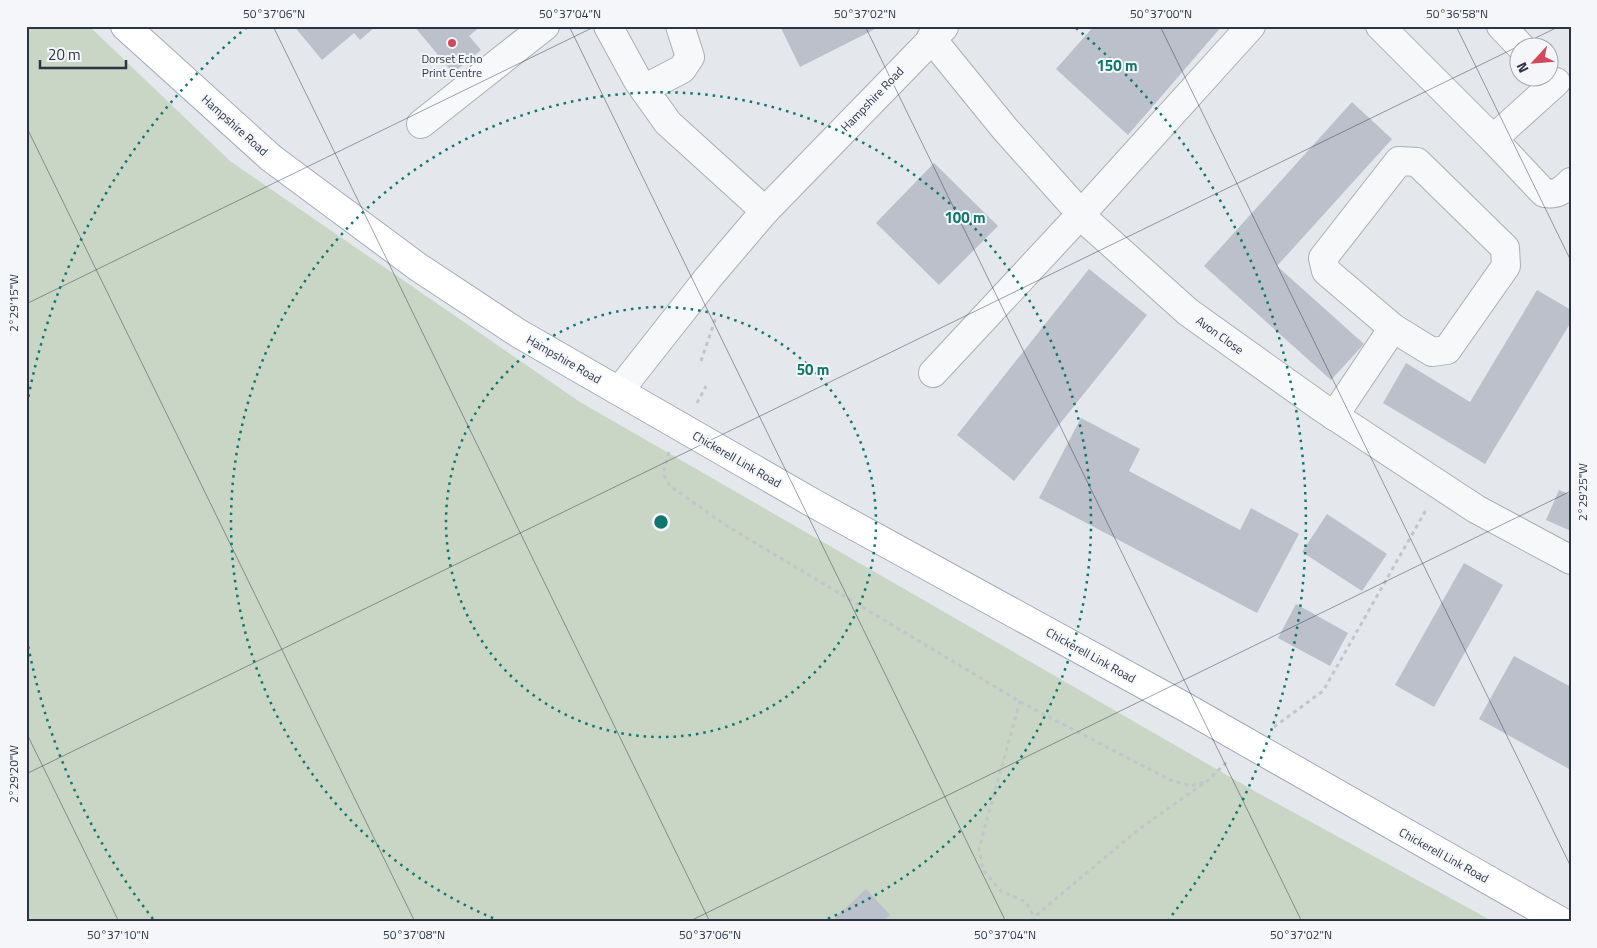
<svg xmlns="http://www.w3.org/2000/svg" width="1597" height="948" font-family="'Titillium Web',sans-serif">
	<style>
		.green { fill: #c9d6c5 }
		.building { fill: #bbc0ca }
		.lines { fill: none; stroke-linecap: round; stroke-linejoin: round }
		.minor-casing { stroke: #a9aeb7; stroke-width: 30 }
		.major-casing { stroke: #a3abb8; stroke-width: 30 }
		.path { stroke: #c2c5cb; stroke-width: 3; stroke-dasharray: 4 4; stroke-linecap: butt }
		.minor { stroke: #f7f8fa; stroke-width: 28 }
		.major { stroke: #fff; stroke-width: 28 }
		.ticks { fill: none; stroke: #2b3445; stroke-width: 1; stroke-opacity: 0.45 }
		.ring { fill: none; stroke: #0f766e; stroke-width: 2.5; stroke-dasharray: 2.5 5 }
		.poi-dot { fill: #d1495b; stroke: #f4f6f9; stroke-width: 2 }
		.labels { text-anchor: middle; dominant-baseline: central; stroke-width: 4; stroke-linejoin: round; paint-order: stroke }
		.poi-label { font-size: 12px; fill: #2b3445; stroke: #f4f6f9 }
		.street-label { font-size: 12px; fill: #2b3445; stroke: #f4f6f9 }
		.centre { fill: #0f766e; stroke: #f4f6f9; stroke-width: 2.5 }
		.ring-label { font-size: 15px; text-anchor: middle; font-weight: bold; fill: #0f766e; stroke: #f4f6f9; stroke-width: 4; stroke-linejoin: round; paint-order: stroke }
		.neatline { fill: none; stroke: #2b3445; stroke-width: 2 }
		.ticks-label { font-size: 12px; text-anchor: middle; fill: #2b3445 }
	</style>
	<rect width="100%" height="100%" fill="#e4e7ec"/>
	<!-- green -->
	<polygon class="green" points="26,26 89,26 230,161 580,402 1258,793 1494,922 26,922"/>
	<!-- building -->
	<g class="building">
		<polygon points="294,26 376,26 360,40 354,33 322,60"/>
		<polygon points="414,26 481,26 469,36 481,50 453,73"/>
		<polygon points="780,26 881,26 800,67"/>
		<polygon points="1094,26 1222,26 1128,135 1056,69"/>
		<polygon points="1352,102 1392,139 1277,266 1364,344 1331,380 1204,266"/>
		<polygon points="934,163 998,226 939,285 876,223"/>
		<polygon points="1089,269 1147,315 1014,481 957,435"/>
		<polygon points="1537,290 1571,310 1571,322 1485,464 1383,403 1406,363 1470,402"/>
		<polygon points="1081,418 1140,449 1129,471 1240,530 1251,508 1299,534 1257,613 1039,498"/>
		<polygon points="1559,490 1571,495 1571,531 1546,520"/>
		<polygon points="1327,514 1387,554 1362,591 1302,552"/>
		<polygon points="1464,563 1503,585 1434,707 1395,685"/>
		<polygon points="1296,604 1348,633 1330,666 1278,638"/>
		<polygon points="1514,656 1571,687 1571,770 1479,719"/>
		<polygon points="866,889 890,915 883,922 831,922"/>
	</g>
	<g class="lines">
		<!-- minor casing -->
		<g class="minor-casing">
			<g id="minor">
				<polyline points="608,26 638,81 668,123 765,211"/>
				<polyline points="1380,26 1493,139 1556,82"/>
				<polyline points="1501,26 1522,48"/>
				<polyline points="931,38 1005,129 1091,225 1188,312 1321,407 1476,509 1571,560"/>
				<polyline points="644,89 682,69 690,57 680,26"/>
				<polyline points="421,124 545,26"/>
				<path d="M1493,139L1544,193C1557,195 1562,191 1571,182"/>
				<polygon points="1399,161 1417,162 1505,248 1506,266 1447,350 1432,352 1393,328 1326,271 1323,258"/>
				<polyline points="933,373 1081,214 1251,26"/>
				<polyline points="619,391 708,278 765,211 944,27"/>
				<polyline points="1334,416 1393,328"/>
			</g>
		</g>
		<!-- major casing -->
		<g class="major-casing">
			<polyline id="major" points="125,26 271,158 418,267 518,333 813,503 1185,707 1562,922"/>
		</g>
		<!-- path -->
		<g class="path">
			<polyline points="701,361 716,317"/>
			<polyline points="697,403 706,386"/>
			<polyline points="669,452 663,473 670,486 727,526 1024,704 1170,780 1191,786 1207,781"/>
			<polyline points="1020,701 979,848 983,870 1001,891 1026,902 1034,917"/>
			<polyline points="1274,727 1323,691 1426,510"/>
			<polyline points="1033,922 1034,917 1139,829 1207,781 1227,762"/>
		</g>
		<!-- minor -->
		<use href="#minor" class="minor"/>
		<!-- major -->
		<use href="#major" class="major"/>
	</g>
	<!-- ticks -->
	<path class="ticks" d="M273,26L710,922M569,26L1006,922M865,26L1302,922M1160,26L1571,867M1456,26L1571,261M26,126L415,922M26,304L596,26M26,732L119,922M26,774L1560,26M688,922L1571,491"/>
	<!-- distance rings -->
	<g class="ring">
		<circle cx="661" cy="522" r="215"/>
		<path d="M500 921A430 430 0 1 1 822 921"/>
		<path d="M153 919A645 645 0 0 1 27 640M27 404A645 645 0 0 1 246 28M1076 28A645 645 0 0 1 1169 919"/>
	</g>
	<!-- markers -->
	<circle class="poi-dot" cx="452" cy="43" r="5"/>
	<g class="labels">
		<!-- poi labels -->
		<g class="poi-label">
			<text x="452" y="58">Dorset Echo<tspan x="452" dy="14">Print Centre</tspan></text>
		</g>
		<!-- street labels -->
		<g class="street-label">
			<text transform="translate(872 99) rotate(-46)">Hampshire Road</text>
			<text transform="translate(235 125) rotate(42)">Hampshire Road</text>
			<text transform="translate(1220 335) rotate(36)">Avon Close</text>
			<text transform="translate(564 359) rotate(30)">Hampshire Road</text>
			<text transform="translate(737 459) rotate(30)">Chickerell Link Road</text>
			<text transform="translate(1091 655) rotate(29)">Chickerell Link Road</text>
			<text transform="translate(1444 855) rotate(29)">Chickerell Link Road</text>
		</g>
	</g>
	<circle cx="661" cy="522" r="8" class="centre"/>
	<g class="ring-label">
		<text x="1117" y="71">150 m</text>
		<text x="965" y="223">100 m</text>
		<text x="813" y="375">50 m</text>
	</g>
	<!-- border -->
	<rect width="1597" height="948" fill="none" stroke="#f4f6f9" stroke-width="55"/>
	<!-- north arrow -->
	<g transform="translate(1534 62) rotate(244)"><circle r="24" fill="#f4f6f9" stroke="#a4a8b1"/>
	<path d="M0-4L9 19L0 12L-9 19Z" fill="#d1495b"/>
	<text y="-8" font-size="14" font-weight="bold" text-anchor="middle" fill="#2b3445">N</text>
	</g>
	<!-- scale -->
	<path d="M40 60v8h86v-8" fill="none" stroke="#2b3445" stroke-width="2.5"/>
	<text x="48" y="60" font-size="15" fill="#2b3445" stroke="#f4f6f9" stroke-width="4" paint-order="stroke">20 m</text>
	<rect x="28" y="28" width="1542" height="892" class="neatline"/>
	<g class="ticks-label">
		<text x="274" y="18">50°37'06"N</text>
		<text x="570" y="18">50°37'04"N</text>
		<text x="865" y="18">50°37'02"N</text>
		<text x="1161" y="18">50°37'00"N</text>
		<text x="1457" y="18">50°36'58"N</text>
		<text transform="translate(14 303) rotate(-90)" y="4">2°29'15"W</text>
		<text transform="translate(1583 492) rotate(-90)" y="4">2°29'25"W</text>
		<text transform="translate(14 774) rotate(-90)" y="4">2°29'20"W</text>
		<text x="118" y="939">50°37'10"N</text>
		<text x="414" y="939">50°37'08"N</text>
		<text x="710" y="939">50°37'06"N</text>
		<text x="1005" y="939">50°37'04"N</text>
		<text x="1301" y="939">50°37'02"N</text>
	</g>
</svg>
